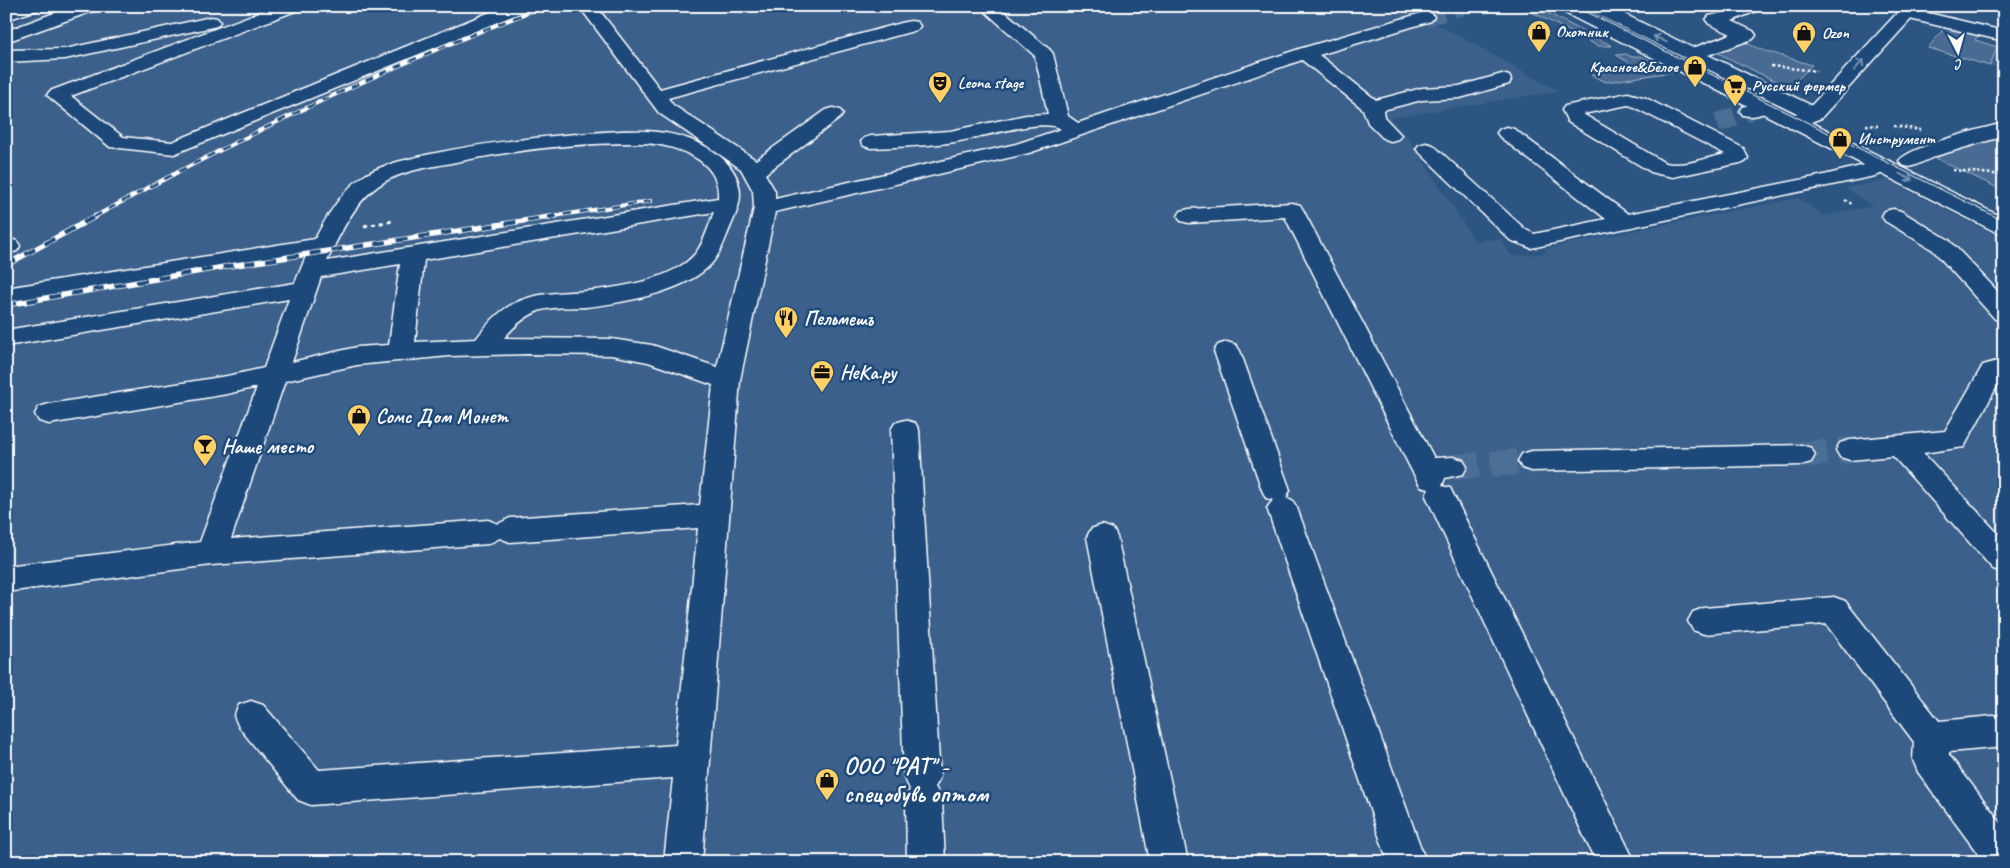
<svg xmlns="http://www.w3.org/2000/svg" width="2010" height="868" font-family="Caveat,sans-serif">
	<style>
		.built { fill: #3b618b }
		.green { fill: #486b92; stroke: #a4b5c8 }
		.lines { fill: none; stroke-linecap: round; stroke-linejoin: round }
		.minor-tunnel-far1 { stroke: #4c6e95; stroke-width: 19; stroke-dasharray: 19 10; stroke-linecap: butt }
		.minor-tunnel { stroke: #4c6e95; stroke-width: 26; stroke-dasharray: 26 12; stroke-linecap: butt }
		.minor-casing { stroke: #fff; stroke-width: 3 }
		.major-casing { stroke: #fff; stroke-width: 3 }
		.path-far1 { stroke: #fff; stroke-width: 2.5; stroke-dasharray: 2.5 2.5; stroke-linecap: butt }
		.path { stroke: #fff; stroke-width: 3; stroke-dasharray: 4 4; stroke-linecap: butt }
		.minor { fill: #1f4a7a; fill-rule: evenodd }
		.major { fill: #1f4a7a; fill-rule: evenodd }
		.tram { stroke: #fff; stroke-width: 1 }
		.rail-far1-casing { stroke: #fff; stroke-width: 4 }
		.rail-casing { stroke: #fff; stroke-width: 5.5 }
		.rail-far1 { stroke: #1f4a7a; stroke-width: 2.5; stroke-dasharray: 8; stroke-linecap: butt }
		.rail { stroke: #1f4a7a; stroke-width: 4; stroke-dasharray: 11; stroke-linecap: butt }
		.oneway { stroke: #7992af }
		.labels { text-anchor: middle; dominant-baseline: central; stroke-width: 5; stroke-linejoin: round; paint-order: stroke }
		.far-poi-label { font-size: 16px; font-weight: bold; fill: #fff; stroke: #1f4a7a; text-anchor: start }
		.poi-label { font-size: 20px; font-weight: bold; fill: #fff; stroke: #1f4a7a; text-anchor: start }
		.near-poi-label { font-size: 24px; font-weight: bold; fill: #fff; stroke: #1f4a7a; text-anchor: start }
	</style>
	<rect width="100%" height="100%" fill="#2c5582"/>
	<filter id="ink" filterUnits="userSpaceOnUse"><feTurbulence type="fractalNoise" baseFrequency=".02" numOctaves="2"/><feDisplacementMap in="SourceGraphic" scale="10" xChannelSelector="R" yChannelSelector="G"/><feConvolveMatrix kernelMatrix="1 2 1 2 8 2 1 2 1" color-interpolation-filters="sRGB"/></filter>
	<g filter="url(#ink)">
		<!-- built -->
		<g class="built">
			<polygon points="62,6 1405,6 1558,91 1390,118 1409,139 1475,241 1501,239 1512,256 1543,254 1547,248 1798,198 1824,216 1872,206 1846,188 1887,180 2004,239 2004,862 6,862 6,25"/>
			<polygon points="1999,41 2004,42 2004,69 1990,66"/>
		</g>
		<!-- green -->
		<g class="green">
			<polygon points="1520,6 1534,6 1612,46 1598,46"/>
			<polygon points="1947,25 2004,39 2004,42 1978,35 1975,40 1997,47 1990,66 1928,48"/>
			<polygon points="1745,42 1759,49 1812,65 1789,88 1716,52"/>
			<polygon points="1626,54 1632,57 1640,56 1673,72 1606,82 1591,75 1637,67 1616,55"/>
			<polygon points="2004,136 2004,191 1933,157 1937,156"/>
		</g>
		<g class="lines">
			<!-- minor-tunnel-far1 -->
			<g class="minor-tunnel-far1">
				<polyline points="1425,17 1462,6"/>
				<polyline points="1717,123 1750,111"/>
			</g>
			<!-- minor-tunnel -->
			<g class="minor-tunnel">
				<polyline points="1801,455 1850,450"/>
				<polyline points="1453,467 1532,461"/>
			</g>
			<!-- minor casing -->
			<g class="minor-casing">
				<g id="minor">
					<polygon points="14,6 39,6 37,10 6,20 6,9"/>
					<polygon points="73,6 98,6 96,10 6,42 6,31"/>
					<polygon points="276,6 300,6 298,10 71,96 123,137 172,142 505,6 529,6 527,10 174,154 110,147 47,95 50,91"/>
					<path d="M579,6H596L660,89L905,22L911,21L917,22L920,26L917,30L668,98L673,105L756,160L826,110L833,108L840,110L843,114L840,118L765,174L775,191V199L1016,144L1061,129C1042,116 973,141 948,143C922,146 897,147 871,148L864,146L861,142L864,138L871,136L950,131L1026,115L1048,114L1035,56L979,6H998L1050,50L1053,54L1068,116L1078,123L1299,49L1425,12L1431,13L1434,17L1431,21L1319,55L1376,100L1422,88L1459,86L1502,74L1509,76L1511,80L1509,84L1460,98L1422,100L1383,110L1384,117L1401,135L1398,139L1391,141L1384,139L1368,123L1363,109L1302,60L1029,153L775,212L740,380L702,862H664L673,778L311,805L298,800L239,727L234,716L239,705L251,701L263,705L319,770L676,745L698,528L510,542L500,538L488,544L211,565L6,592V566L200,542L257,387L227,394L49,424L39,421L35,414L39,407L49,404L227,376L264,368L289,299L6,346V330L295,283L307,254L6,304V288L315,239C327,216 343,188 367,174C386,163 409,159 431,154C483,143 536,137 590,133C615,131 640,129 665,133C696,138 739,157 740,194C740,208 732,222 727,235C723,245 719,255 712,263C687,292 623,303 586,307C570,308 553,306 538,311C524,317 513,327 504,338L611,339L652,345L717,367L754,208L753,191L741,169L659,113ZM644,143C675,145 721,159 718,198L327,261C340,234 353,204 378,186C397,172 424,168 446,164C511,150 578,142 644,143ZM714,212C709,225 704,243 695,254C673,280 618,288 586,291C561,293 537,292 515,303C498,311 487,325 476,339L415,342L424,260ZM400,264L389,345L357,347L292,362L321,277ZM527,354L611,355L648,362L713,385L700,505L510,518L498,524L488,520L231,539L285,381L357,365L449,356Z"/>
					<polygon points="1586,6 1608,6 1693,48 1731,34 1709,24 1706,20 1709,16 1726,12 1738,6 1760,6 1758,10 1732,21 1753,31 1756,35 1753,39 1708,55 1821,110 1824,114 1821,118 1814,120 1807,118 1588,10"/>
					<polygon points="1907,8 2004,31 2004,41 1901,17 1898,13 1901,9"/>
					<polygon points="211,17 217,18 220,22 217,26 65,59 6,62 6,50 65,49"/>
					<path d="M1628,93L1646,98L1743,148L1748,158L1745,162L1673,177L1658,174L1651,172L1568,122L1562,110L1565,106ZM1628,105L1632,106L1725,154C1706,158 1685,167 1665,163L1583,114Z"/>
					<path d="M1764,99L1771,101L1774,105C1768,114 1753,118 1743,115L1740,111L1743,107Z"/>
					<path d="M2004,123V136L1936,156L1916,165L1909,167L1902,165L1899,161C1908,147 1984,128 2004,123Z"/>
					<polygon points="1507,127 1514,129 1628,214 1820,176 1885,160 1892,162 1896,166 1892,170 1875,176 1531,248 1510,240 1416,149 1419,145 1426,143 1433,145 1526,230 1534,234 1606,219 1500,137 1497,133 1500,129"/>
					<polygon points="1292,203 1300,205 1303,210 1434,458 1453,457 1463,460 1467,467 1463,474 1445,478 1442,486 1450,488 1454,496 1635,862 1596,862 1426,496 1429,489 1421,487 1411,469 1285,217 1189,223 1181,221 1178,216 1181,211 1189,209"/>
					<polygon points="1893,209 1901,211 1949,240 2004,298 2004,321 1995,319 1933,250 1885,221 1882,216 1885,211"/>
					<polygon points="9,239 17,241 20,246 17,251 6,254 6,240"/>
					<polygon points="1227,342 1236,345 1240,351 1290,490 1286,498 1292,500 1297,508 1426,862 1388,862 1267,508 1273,500 1266,498 1262,490 1214,351 1218,345"/>
					<polygon points="2004,359 2004,377 2002,377 1964,447 1923,453 2004,540 2004,572 1993,569 1893,456 1850,460 1840,457 1836,450 1840,443 1850,440 1945,431 1983,365"/>
					<polygon points="905,420 915,423 919,430 940,777 935,787 942,800 945,862 907,862 906,800 910,789 904,777 891,430 895,423"/>
					<polygon points="1801,445 1811,448 1815,455 1811,462 1801,465 1532,471 1522,468 1518,461 1522,454 1532,451"/>
					<polygon points="1102,525 1113,529 1117,537 1188,862 1150,862 1087,537 1091,529"/>
					<polygon points="1834,597 1845,601 1939,721 2004,715 2004,747 1949,752 1949,755 2004,827 2004,862 1984,862 1918,772 1913,760 1914,742 1826,624 1704,634 1693,630 1688,621 1693,612 1704,608"/>
				</g>
			</g>
			<!-- major casing -->
			<g class="major-casing">
				<polygon id="major" points="1557,6 1579,6 1795,114 1807,110 1899,11 1901,6 1918,6 1913,17 1821,118 1811,122 2004,218 2004,234 1996,232 1559,10"/>
			</g>
			<!-- path-far1 -->
			<g class="path-far1">
				<polyline points="1683,6 1694,11"/>
				<polyline points="1771,66 1817,71"/>
				<polyline points="1866,125 1878,126"/>
				<polyline points="1894,126 1921,130"/>
				<polyline points="1953,170 2004,175"/>
				<polyline points="1845,200 1852,204"/>
			</g>
			<!-- path -->
			<polyline class="path" points="364,226 393,221"/>
			<!-- minor -->
			<use href="#minor" class="minor"/>
			<!-- major -->
			<use href="#major" class="major"/>
			<!-- tram -->
			<polyline class="tram" points="1575,6 2004,221"/>
			<!-- rail-far1 casing -->
			<g class="rail-far1-casing">
				<g id="rail-far1">
					<path d="M94,217C239,137 390,65 545,6"/>
					<polyline points="548,217 651,201"/>
				</g>
			</g>
			<!-- rail casing -->
			<g class="rail-casing">
				<g id="rail">
					<polyline points="6,265 96,216"/>
					<polyline points="6,305 230,266 556,216"/>
				</g>
			</g>
			<!-- rail-far1 -->
			<use href="#rail-far1" class="rail-far1"/>
			<!-- rail -->
			<use href="#rail" class="rail"/>
		</g>
		<!-- one-way arrows -->
		<defs><path id="oneway-shaft" d="M-6 0H5M1.5-3L5.5 0L1.5 3" fill="none" stroke-width="1.6" stroke-linecap="round" stroke-linejoin="round" transform="scale(1.25)"/></defs>
		<g class="oneway">
			<use href="#oneway-shaft" transform="translate(1660 39) rotate(-154)"/>
			<use href="#oneway-shaft" transform="translate(1859 65) rotate(-47)"/>
			<use href="#oneway-shaft" transform="translate(1906 177) rotate(27)"/>
		</g>
	</g>
	<!-- icons -->
	<defs>
		<g id="shop-pin" transform="scale(1.25)"><path d="M0 17L-7.5 6A9.5 9.5 0 1 1 7.5 6Z" fill="#ffd166" stroke="#1f4a7a"/><path d="M-5-2.5h2.3a2.7 3.5 0 0 1 5.4 0H5L5.5 6h-11ZM-1.5-2.5h3a1.5 2.3 0 0 0-3 0Z" fill="#111"/></g>
		<g id="theatre-pin" transform="scale(1.25)"><path d="M0 17L-7.5 6A9.5 9.5 0 1 1 7.5 6Z" fill="#ffd166" stroke="#1f4a7a"/><path d="M-5-5.5Q0-4 5-5.5V0Q5 5 0 6Q-5 5-5 0ZM-3.3-2.5H-1v1.5H-3.3ZM1-2.5H3.3v1.5H1ZM-2.8 1Q0 5.5 2.8 1Z" fill="#111"/></g>
		<g id="supermarket-pin" transform="scale(1.25)"><path d="M0 17L-7.5 6A9.5 9.5 0 1 1 7.5 6Z" fill="#ffd166" stroke="#1f4a7a"/><path d="M-6-5.5h2.5l.6 2H6L4.5 2H-2.5L-4.4-4H-6ZM-1.5 3.2a1.3 1.3 0 1 0 .1 0ZM3 3.2a1.3 1.3 0 1 0 .1 0Z" fill="#111"/></g>
		<g id="restaurant-pin" transform="scale(1.25)"><path d="M0 17L-7.5 6A9.5 9.5 0 1 1 7.5 6Z" fill="#ffd166" stroke="#1f4a7a"/><path d="M-5-6h1v4h1v-4h1v4h1v-4h1v5L-1.5 .5V6h-2V.5L-5-1ZM5-6V6H3V1.5H1.5Q1.5-4 5-6Z" fill="#111"/></g>
		<g id="office-pin" transform="scale(1.25)"><path d="M0 17L-7.5 6A9.5 9.5 0 1 1 7.5 6Z" fill="#ffd166" stroke="#1f4a7a"/><path d="M-6-3h4V-5.5h4V-3h4V5H-6ZM-1-4.5V-3h2v-1.5ZM-6 0V1H6V0Z" fill="#111"/></g>
		<g id="bar-pin" transform="scale(1.25)"><path d="M0 17L-7.5 6A9.5 9.5 0 1 1 7.5 6Z" fill="#ffd166" stroke="#1f4a7a"/><path d="M-6-5H6L.8 .8V4.5H3.5V6h-7V4.5H-.8V.8Z" fill="#111"/></g>
	</defs>
	<g fill-rule="evenodd">
		<use href="#shop-pin" x="1539" y="32"/>
		<use href="#shop-pin" x="1804" y="33"/>
		<use href="#shop-pin" x="1695" y="67"/>
		<use href="#theatre-pin" x="940" y="83"/>
		<use href="#supermarket-pin" x="1735" y="86"/>
		<use href="#shop-pin" x="1840" y="139"/>
		<use href="#restaurant-pin" x="786" y="318"/>
		<use href="#office-pin" x="822" y="372"/>
		<use href="#shop-pin" x="359" y="416"/>
		<use href="#bar-pin" x="205" y="446"/>
		<use href="#shop-pin" x="827" y="780"/>
	</g>
	<g class="labels">
		<!-- far-poi labels -->
		<g class="far-poi-label">
			<text x="1556" y="32">Охотник</text>
			<text x="1822" y="33">Ozon</text>
			<text x="1678" y="67" text-anchor="end">Красное&amp;Белое</text>
			<text x="958" y="83">Leona stage</text>
			<text x="1752" y="86">Русский фермер</text>
			<text x="1858" y="139">Инструмент</text>
		</g>
		<!-- poi labels -->
		<g class="poi-label">
			<text x="804" y="318">Пельмешъ</text>
			<text x="840" y="372">НеКа.ру</text>
			<text x="376" y="416">Сомс Дом Монет</text>
			<text x="222" y="446">Наше место</text>
		</g>
		<!-- near-poi labels -->
		<g class="near-poi-label">
			<text x="844" y="766">ООО "РАТ" -<tspan x="844" dy="28">спецобувь оптом</tspan></text>
		</g>
	</g>
	<!-- margin -->
	<rect width="2010" height="868" fill="none" stroke="#1f4a7a" stroke-width="25"/>
	<rect x="12" y="12" width="1985" height="843" fill="none" stroke="#fff" stroke-width="2" filter="url(#ink)"/>
	<!-- north arrow -->
	<g transform="translate(1958 52) rotate(174)" stroke="#1f4a7a" stroke-width="4" paint-order="stroke">
	<path d="M0-4L9 19L0 12L-9 19Z" fill="#ffffff"/>
	<text y="-8" font-size="14" font-weight="bold" text-anchor="middle" fill="#ffffff">С</text>
	</g>
</svg>
